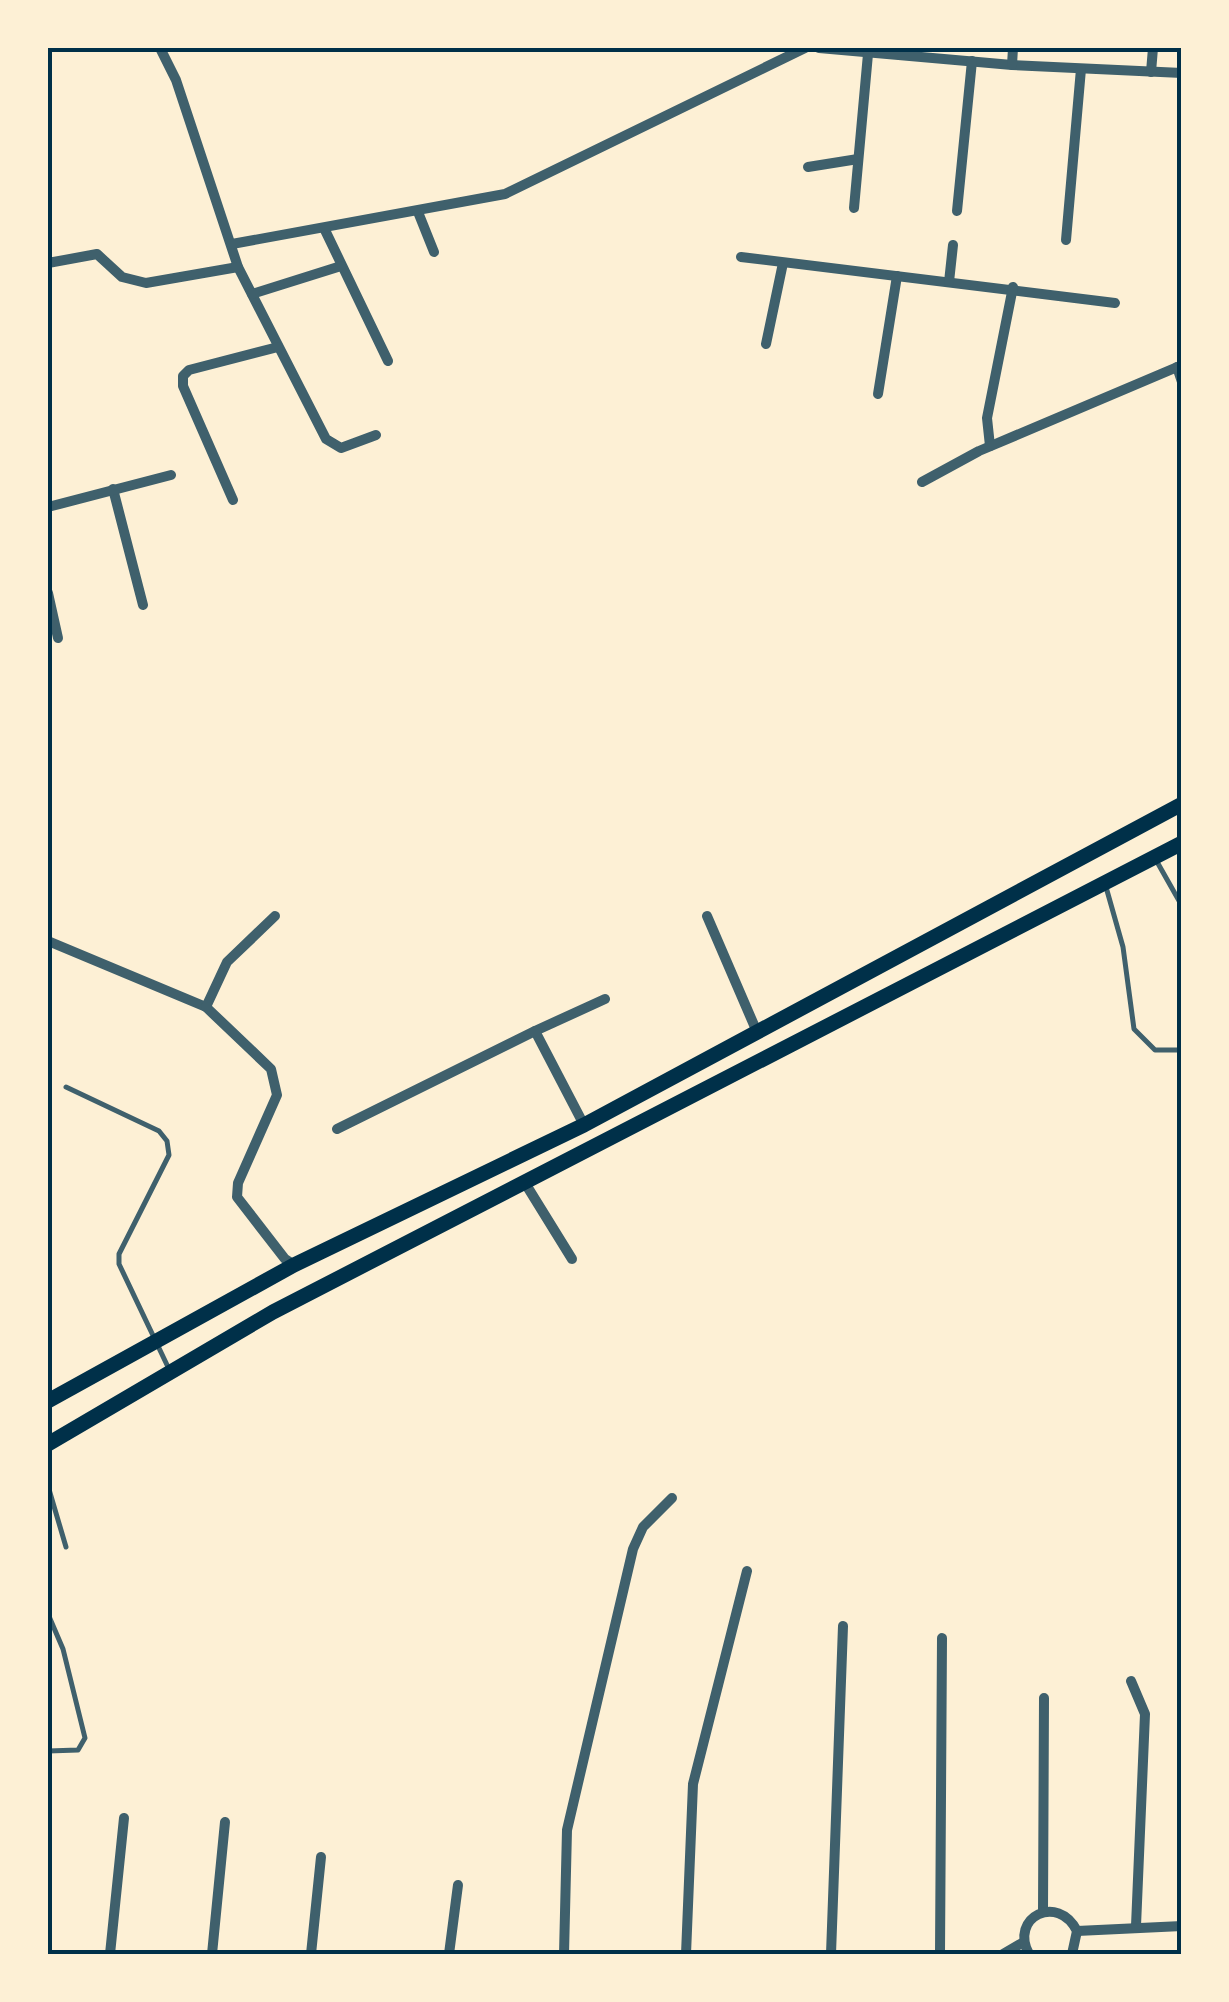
<svg xmlns="http://www.w3.org/2000/svg" width="1229" height="2002" font-family="'Alegreya Sans',sans-serif">
	<style>
		.lines { fill: none; stroke-linecap: round; stroke-linejoin: round }
		.service { stroke: #3f606c; stroke-width: 5 }
		.minor { stroke: #3f606c; stroke-width: 10 }
		.secondary { stroke: #003049; stroke-width: 15 }
		.neatline { fill: none; stroke: #003049; stroke-width: 4 }
	</style>
	<rect width="100%" height="100%" fill="#fdf0d5"/>
	<g class="lines">
		<!-- service -->
		<g class="service">
			<polyline points="1156,860 1182,906"/>
			<polyline points="1106,887 1123,947 1134,1029 1155,1050 1182,1050"/>
			<polyline points="66,1087 159,1131 167,1141 169,1155 119,1254 119,1264 168,1367"/>
			<polyline points="48,1486 66,1547"/>
			<polyline points="48,1614 63,1649 85,1738 78,1750 48,1751"/>
		</g>
		<!-- minor -->
		<g class="minor">
			<polyline points="160,48 176,80 238,267 326,439 341,448 376,435"/>
			<polyline points="819,48 1012,65 1182,73"/>
			<polyline points="1012,65 1013,48"/>
			<polyline points="1151,72 1153,48"/>
			<polyline points="808,167 858,159"/>
			<polyline points="854,208 868,54"/>
			<polyline points="957,211 972,61"/>
			<polyline points="418,212 434,252"/>
			<polyline points="324,228 388,361"/>
			<polyline points="1066,240 1081,69"/>
			<polyline points="232,244 505,194 805,48"/>
			<polyline points="741,257 1115,303"/>
			<polyline points="48,263 97,254 122,277 146,283 238,267"/>
			<polyline points="949,282 953,245"/>
			<polyline points="252,294 341,266"/>
			<polyline points="766,344 783,263"/>
			<polyline points="1177,367 1182,382"/>
			<polyline points="878,394 897,276"/>
			<polyline points="990,446 987,418 1013,287"/>
			<polyline points="922,482 979,451 1182,365"/>
			<polyline points="113,489 143,605"/>
			<polyline points="233,500 183,386 183,376 189,370 278,347"/>
			<polyline points="48,507 171,475"/>
			<polyline points="48,593 58,638"/>
			<polyline points="707,916 757,1032"/>
			<polyline points="48,941 206,1007 271,1069 277,1095 238,1183 237,1197 285,1259 294,1265"/>
			<polyline points="206,1007 227,962 275,916"/>
			<polyline points="535,1031 605,999"/>
			<polyline points="337,1129 535,1031 584,1125"/>
			<polyline points="525,1183 572,1259"/>
			<polyline points="1131,1681 1145,1714 1136,1926"/>
			<polyline points="1043,1911 1044,1698"/>
			<polyline points="1077,1931 1182,1926"/>
			<polyline points="110,1954 124,1818"/>
			<polyline points="212,1954 225,1822"/>
			<polyline points="311,1954 321,1857"/>
			<polyline points="449,1954 458,1885"/>
			<polyline points="564,1954 567,1830 633,1549 643,1527 672,1498"/>
			<polyline points="686,1954 693,1784 747,1571"/>
			<polyline points="831,1954 843,1626"/>
			<polyline points="940,1954 942,1638"/>
			<polyline points="1003,1954 1022,1943"/>
			<path d="M1029,1954C1009,1917 1058,1893 1077,1931L1072,1954"/>
		</g>
		<!-- secondary -->
		<g class="secondary">
			<polyline points="48,1401 294,1265 584,1125 1182,804"/>
			<polyline points="48,1444 273,1312 1182,843"/>
		</g>
	</g>
	<!-- border -->
	<rect width="1229" height="2002" fill="none" stroke="#fdf0d5" stroke-width="100"/>
	<rect x="50" y="50" width="1129" height="1902" class="neatline"/>
</svg>
